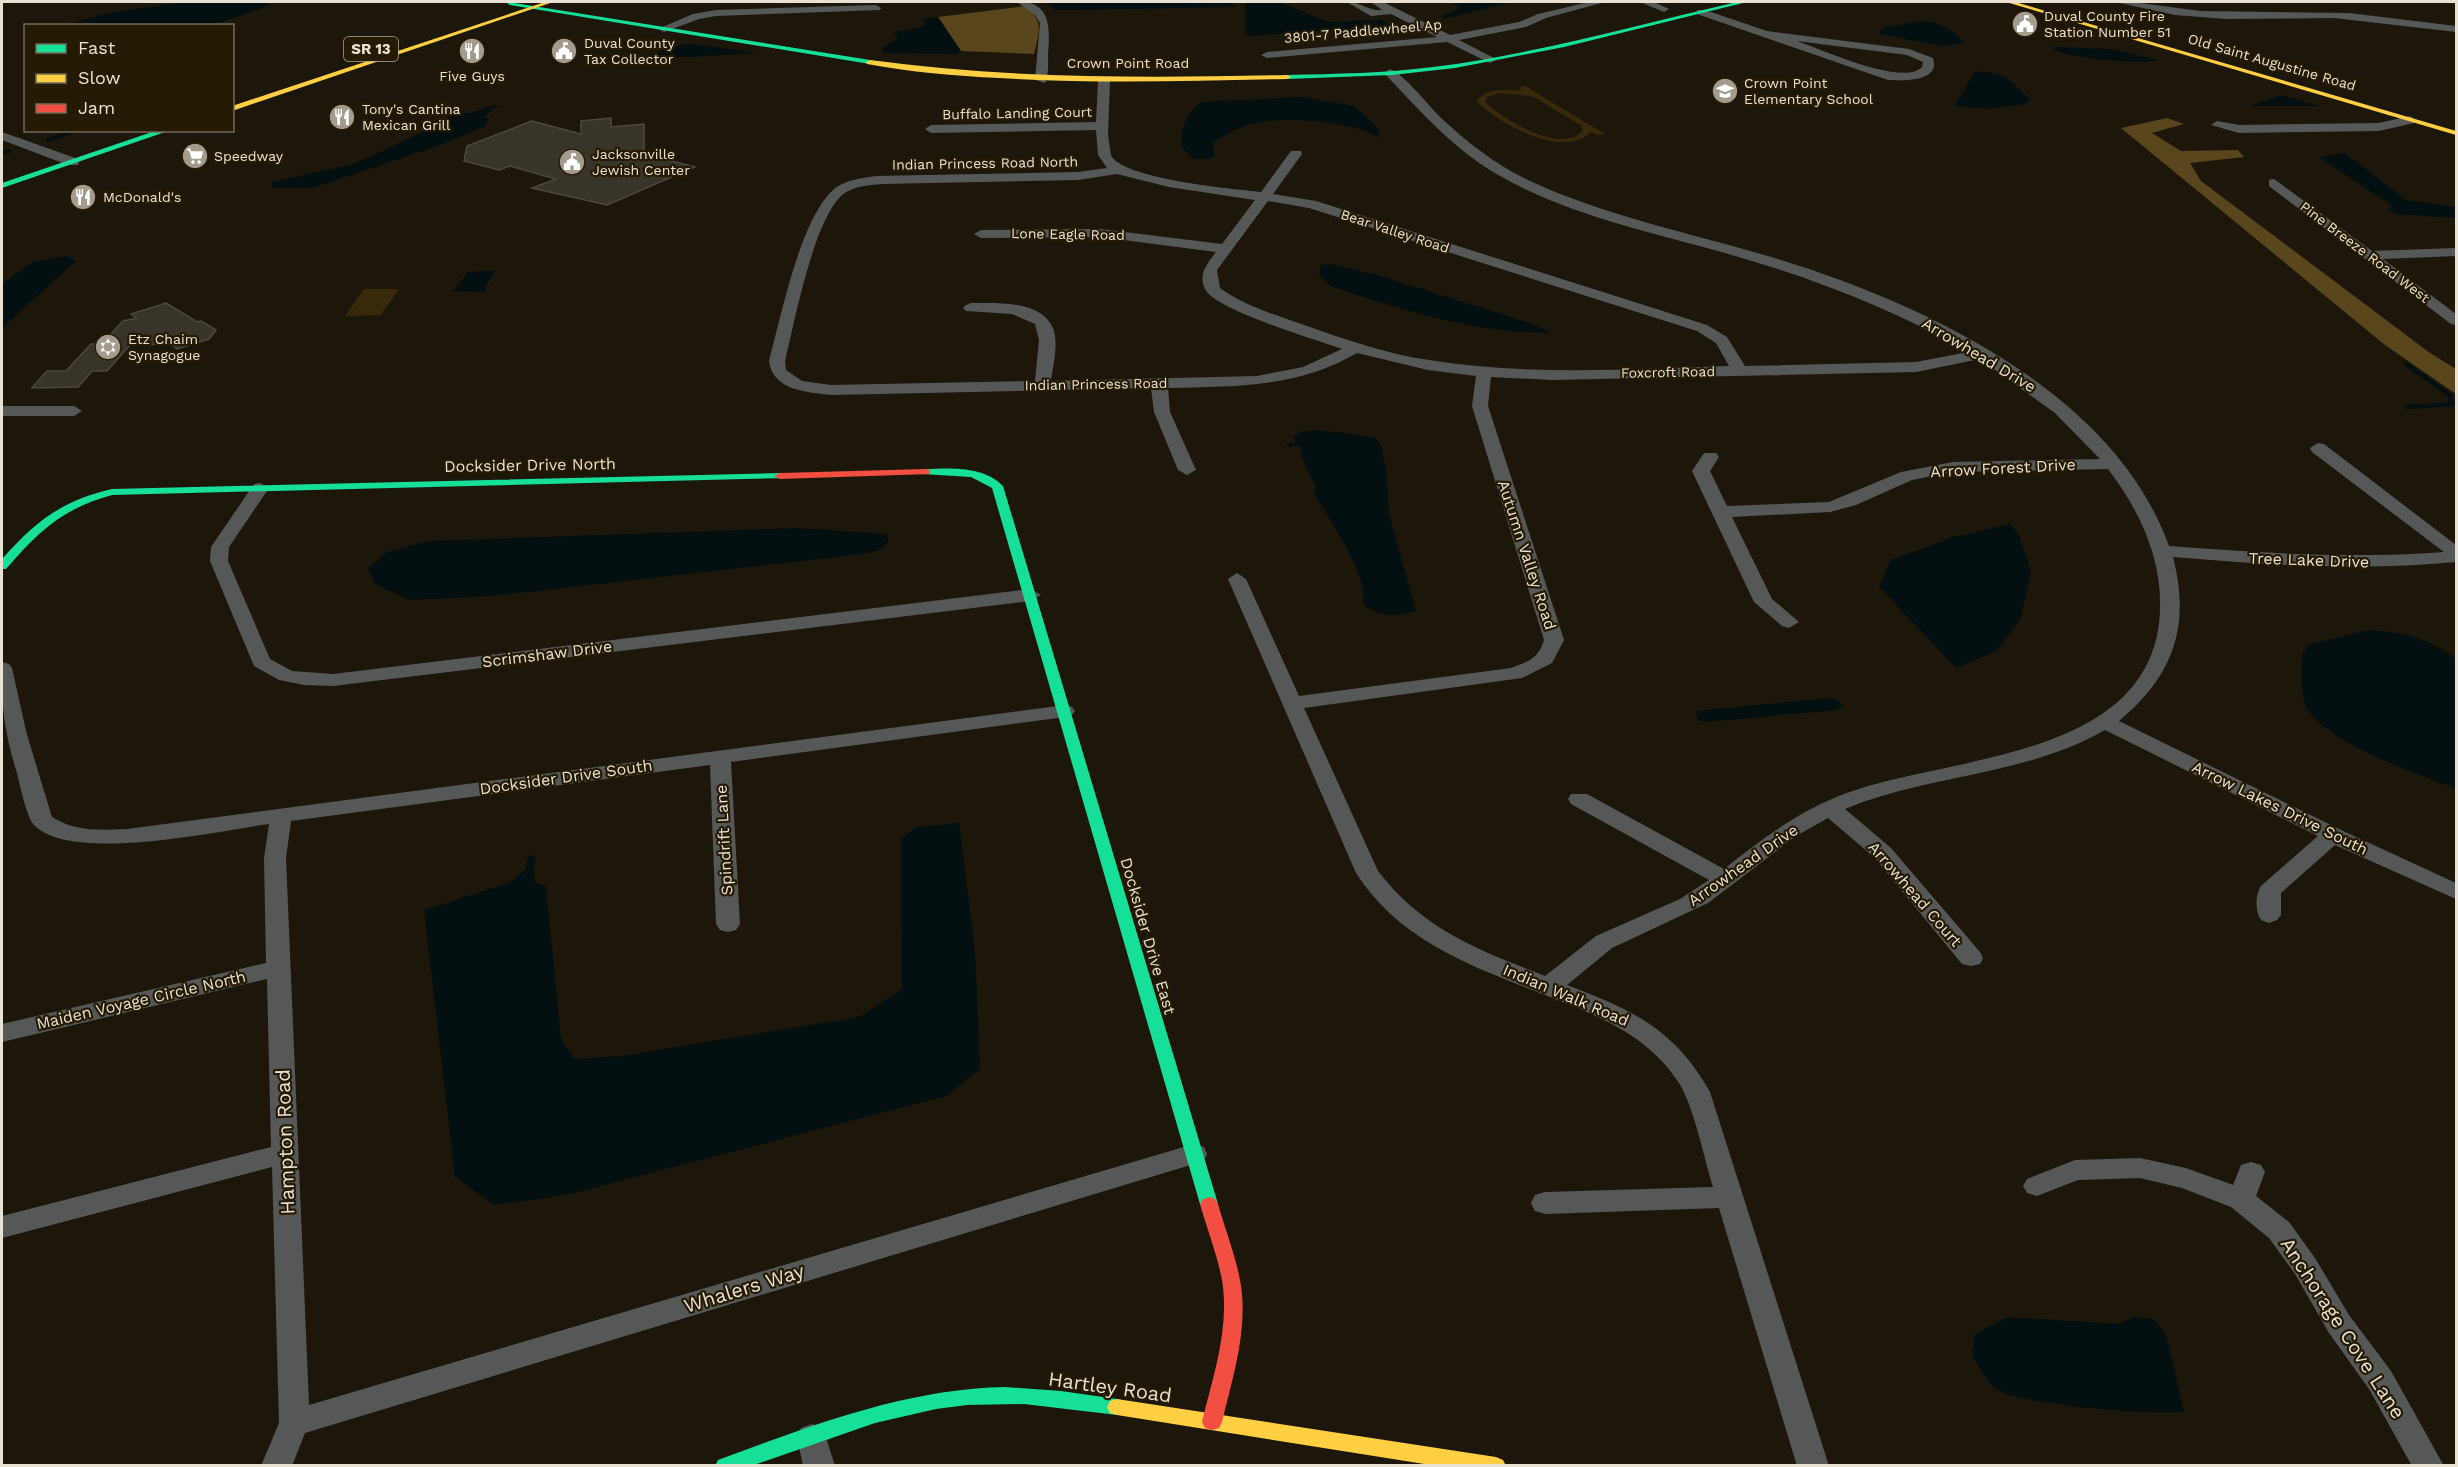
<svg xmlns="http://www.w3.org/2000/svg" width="2458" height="1467" font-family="'Work Sans',sans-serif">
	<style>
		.green { fill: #37290a; fill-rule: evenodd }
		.forest { fill: #5a461c }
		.water { fill: #030f11 }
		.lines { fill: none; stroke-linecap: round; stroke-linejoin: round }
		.stream-far1 { stroke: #030f11; stroke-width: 4 }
		.stream { stroke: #030f11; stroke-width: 4.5 }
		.building { fill: #39342a; stroke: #4d483e; stroke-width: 1.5 }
		.street { fill: #565858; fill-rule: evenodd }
		.fast { fill: #16e098; fill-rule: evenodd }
		.slow { fill: #ffcf43; fill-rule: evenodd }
		.jam { fill: #f24e42; fill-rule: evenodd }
		.labels { text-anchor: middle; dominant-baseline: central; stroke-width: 4.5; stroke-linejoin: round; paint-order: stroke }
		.far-poi-label { font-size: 14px; fill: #e9e2d4; stroke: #251a03; text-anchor: start }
		.far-street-label { font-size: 14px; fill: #e9e2d4; stroke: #251a03 }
		.shield { fill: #251a03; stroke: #aea695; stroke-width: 1.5 }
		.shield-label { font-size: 15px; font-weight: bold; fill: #e9e2d4 }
		.street-label { font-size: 16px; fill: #e9e2d4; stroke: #251a03 }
		.near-street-label { font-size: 20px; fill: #e9e2d4; stroke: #251a03 }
	</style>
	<rect width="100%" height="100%" fill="#1d170b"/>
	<!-- green -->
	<g class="green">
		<path d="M1525,86L1605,134L1598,135L1591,132C1564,160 1500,124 1478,103L1477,100C1487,88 1508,89 1523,91L1518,87ZM1500,93L1532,96L1580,125L1583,130C1563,156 1502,119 1485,102L1487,97Z"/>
		<polygon points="364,289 399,289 381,315 345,316"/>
	</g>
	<!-- forest -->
	<g class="forest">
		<path d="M1025,6C1045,22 1039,31 1034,54L961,51L938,17Z"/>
		<polygon points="2167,118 2184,124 2152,133 2181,151 2238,150 2244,157 2190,163 2201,181 2430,353 2456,369 2456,394 2385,345 2121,128"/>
	</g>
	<!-- water -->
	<g class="water">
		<polygon points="187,2 270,2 265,7 213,25 66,25 108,13"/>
		<polygon points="1045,2 1231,2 1234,5 1232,7 1066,10 1055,10"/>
		<polygon points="1245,2 1279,2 1328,22 1380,20 1395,26 1250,36 1245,34"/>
		<polygon points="1451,2 1511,2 1444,19 1441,16 1460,8"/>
		<polygon points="938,17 961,51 958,54 883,53 882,48 898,38 893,32 924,27 923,19"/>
		<path d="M1920,21C1941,22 1950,28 1965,43L1943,46L1879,34L1883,28Z"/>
		<polygon points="686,44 693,44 758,53 686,57 647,55"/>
		<path d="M2051,47L2112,49L2159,60C2141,65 2064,59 2051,47Z"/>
		<polygon points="1982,71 2006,77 2030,99 2025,104 1985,109 1955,106 1974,73"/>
		<polygon points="2281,95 2319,106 2250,106"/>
		<path d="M1302,97L1355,106L1379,129L1380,138C1350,120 1275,114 1242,127C1232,131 1223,137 1213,142L1215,156L1207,159H1194L1182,147C1180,129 1186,113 1201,102Z"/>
		<polygon points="495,105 499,105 484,117 489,120 485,126 440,145 313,188 272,188 272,182 354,164 436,126 452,114 470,113"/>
		<polygon points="2345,153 2406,200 2456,207 2456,218 2395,214 2389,209 2392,207 2390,204 2319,157"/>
		<polygon points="67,256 76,261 2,328 2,284 33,262"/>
		<path d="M1329,264L1377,275L1533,324L1551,333C1476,333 1405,311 1333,287L1319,276L1321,265Z"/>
		<polygon points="495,271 485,288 487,290 482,292 453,291 468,272"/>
		<path d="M1319,430L1374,437L1381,445L1386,468L1389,514L1416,611C1401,617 1375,617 1363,604C1370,576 1327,517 1313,491L1316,487L1302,458L1300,446L1288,447L1286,444L1295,443L1294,436L1302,431Z"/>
		<polygon points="2010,524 2019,535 2031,571 2021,618 1997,651 1956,668 1879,587 1891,560 1954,537"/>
		<path d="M799,528L886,534L889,540C883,551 874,552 863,554L492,596L409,600L375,584L368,568L387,552L429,541Z"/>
		<path d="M2368,630C2402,632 2429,638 2456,659V789C2420,774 2320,742 2305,704C2300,690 2303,668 2302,653L2305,652L2307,645Z"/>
		<polygon points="1827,698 1837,700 1843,706 1835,710 1707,722 1700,721 1696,715 1698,711"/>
		<polygon points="959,823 975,953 980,1069 946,1096 566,1195 494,1205 455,1177 424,910 509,883 525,870 528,856 536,855 533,869 536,883 546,886 561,1039 575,1059 622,1056 859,1017 902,989 901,838 917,827"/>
		<path d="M2008,1317L2119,1324L2134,1317L2153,1319L2166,1334L2184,1412C2154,1415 2012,1405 1993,1387C1985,1379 1979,1365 1972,1356L1975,1334Z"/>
	</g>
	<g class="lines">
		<!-- stream-far1 -->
		<g class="stream-far1">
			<polyline points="48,140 77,130"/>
			<polyline points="2,153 9,151"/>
		</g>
		<!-- stream -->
		<g class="stream">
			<polyline points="2406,364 2451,396 2450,404"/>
			<polyline points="2407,407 2456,404"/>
		</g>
	</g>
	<!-- building -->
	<g class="building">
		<polygon points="611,118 611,127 644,124 644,154 695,167 607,205 532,188 556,179 510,166 499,170 464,161 467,146 532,121 581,134 581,121"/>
		<polygon points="166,303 197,322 201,321 216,330 209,339 177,349 171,344 130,345 107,371 92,371 78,387 32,388 47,371 66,371 91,344 102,344 123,321 136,318 131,314"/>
	</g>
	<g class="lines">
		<!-- street -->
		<g class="street">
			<path d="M1017,2C1052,0 1050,30 1048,55C1048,64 1049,74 1045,83L1035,80L1040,23L1035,15Z"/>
			<path d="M1347,2C1360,1 1370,12 1382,10L1371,2H1383L1450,35L1519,22L1538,14L1589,2H1605L1546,18L1526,27L1459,40L1494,58L1496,60L1490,63L1447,42L1267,58L1261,55L1267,52L1437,37L1391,14L1371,16Z"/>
			<polygon points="1640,2 1654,2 1669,9 1664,12"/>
			<polygon points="2115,2 2132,2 2201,11 2349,13 2456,26 2456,32 2334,18 2227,19 2175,15"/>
			<polygon points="876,5 881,8 880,10 716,16 699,19 664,32 658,29 693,14 716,10"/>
			<path d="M1697,10H1705L1767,31L1909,49L1933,58C1941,82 1903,81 1888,80L1697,14ZM1797,41L1907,55L1923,62L1922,67C1903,87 1821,49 1797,41Z"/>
			<path d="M1390,69C1404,74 1429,106 1441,118C1468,143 1496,165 1530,181C1608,217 1695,234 1778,259C1924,304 2114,392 2169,546C2264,553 2348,559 2444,552L2312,452L2310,448L2318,443L2324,444L2456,545V562C2361,571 2268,565 2173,557C2191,627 2173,676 2119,721L2341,830L2456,883V899L2335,845L2281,893V915L2277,920L2269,923L2261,920C2255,912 2255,895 2261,886L2318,836L2105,730C2025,776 1929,774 1845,809L1891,848L1980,952L1983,958L1980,964L1971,966L1962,964L1875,858L1828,818L1796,836L1708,903L1612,948L1567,985C1632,1010 1674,1028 1710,1092L1829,1466H1797L1719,1208L1545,1214L1535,1211L1531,1203L1535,1195L1545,1192L1713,1187C1704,1158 1694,1107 1679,1083C1651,1040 1610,1021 1565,1003C1487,971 1404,948 1356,873L1228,579L1237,573L1246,579L1299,696L1511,668C1528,662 1539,658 1544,640L1472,406L1476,376L1428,370L1357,353C1297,388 1235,386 1168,388L1170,412L1196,470L1187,475L1178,470L1154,412L1151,388L831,395C807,392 773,391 769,361C781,317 800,220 833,190C844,180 862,178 876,176L1078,172L1107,168L1098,155L1096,130L931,133L925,129L931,125L1096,122L1098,81L1104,77L1110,81L1108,135L1111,155C1121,179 1234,189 1261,192L1291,151H1301L1302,154L1273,194L1316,201L1707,325L1727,337L1745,366L1916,362L1968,352C1891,308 1810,277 1725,253C1650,232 1569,215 1502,177C1456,152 1421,112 1386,75L1384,73ZM1117,174L1169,187L1255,200L1222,244L1100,229L981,230L974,234L981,238L1100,237L1216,252C1207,264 1198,274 1205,289C1215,310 1317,340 1342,349L1303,367L1257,376L1051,381C1053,365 1059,343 1053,328C1041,300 996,303 971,303L966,305L963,308L966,311L1012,314L1035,324L1039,340L1035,381L831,385L802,381L786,370L785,361C795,321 813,222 842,195C853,186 869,185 882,184L1078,180ZM1268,201L1309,208L1697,331L1716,343L1729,366C1630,369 1528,376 1429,360C1387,354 1347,340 1307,326C1277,315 1246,307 1220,288L1217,270ZM1980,359L2055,413L2100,459L1953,462L1901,472L1829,502L1727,506L1710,471L1719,457L1716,453H1704L1692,471L1754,602L1782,626L1789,628L1799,622L1772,599L1732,517L1830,512L1856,505L1912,480L1953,472L2108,469C2140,511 2162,558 2160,611C2154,760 1950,755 1847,793C1800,810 1763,838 1724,869L1587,794H1571L1568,799L1571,804L1709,880L1680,899L1596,936L1545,976C1479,950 1423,930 1378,871L1304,708L1522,678L1552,663L1564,640L1488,406L1491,377L1552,380L1916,372Z"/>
			<polygon points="2410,116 2416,120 2414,123 2379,131 2239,133 2211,125 2217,121 2239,125 2379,123"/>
			<polygon points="2,132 78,159 79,162 78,165 68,165 2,140"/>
			<polygon points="2274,179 2372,251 2456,248 2456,256 2383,259 2456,314 2456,325 2451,324 2269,186 2269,180"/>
			<polygon points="2,406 74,406 82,411 74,416 2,416"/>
			<polygon points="260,483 269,488 229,547 228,561 270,659 292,671 333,674 1031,589 1041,595 1031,601 333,686 304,685 279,680 254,666 210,561 211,547 254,484"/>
			<path d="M2,662L9,664L12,668L27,735L52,817C76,832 100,830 127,829L1065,705L1072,707L1075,711L1072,715L1065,717L731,762L740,924L736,930L728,932L720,930L716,924L710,765L291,821L286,858L309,1405L1194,1144L1204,1147L1207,1154L1204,1161L1194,1164L305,1433L292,1466H261L279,1423L272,1167L2,1238V1216L271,1147L267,979L2,1042V1024L266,963L264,858L269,824C217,831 74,863 35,826C26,818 20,783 16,770C5,734 0,699 2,662Z"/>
			<polygon points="2140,1158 2186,1168 2233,1185 2241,1165 2251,1162 2261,1165 2265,1172 2256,1196 2289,1222 2315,1258 2349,1315 2391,1371 2444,1466 2412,1466 2369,1389 2329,1333 2295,1274 2269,1238 2231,1207 2182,1188 2140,1178 2078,1180 2037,1196 2027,1193 2023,1186 2027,1179 2075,1160"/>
			<polygon points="812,1424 823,1428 835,1466 803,1466 797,1437 801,1428"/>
		</g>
		<!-- fast -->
		<g class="fast">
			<polygon points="508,2 870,60 874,62 870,64 510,5 507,3"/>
			<path d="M1737,2H1747L1564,47L1455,68L1392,75L1287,79L1283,77L1287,75C1336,74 1385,73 1433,67C1536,54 1637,25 1737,2Z"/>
			<polygon points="158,130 171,130 2,188 2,183"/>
			<path d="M926,469C951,468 984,466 1003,486L1218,1204L1215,1209L1209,1211L1203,1209L1200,1204L992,488L971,477L922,474V470Z"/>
			<path d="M780,473L786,476L784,478L112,495C63,508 38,532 6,569H2V559C36,521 61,501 112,489Z"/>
			<path d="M1005,1387L1061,1391L1117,1399L1124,1401L1127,1407L1124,1413L1117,1415L1024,1404L967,1405L936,1409L875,1423L751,1466H715L718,1460C811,1426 904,1389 1005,1387Z"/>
		</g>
		<!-- slow -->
		<g class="slow">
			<polygon points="545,2 553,2 232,111 232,106"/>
			<polygon points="2006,2 2015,2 2456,131 2456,135"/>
			<path d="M870,60C1009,79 1147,78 1287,75L1291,77L1287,79C1191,81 1095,84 999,78C955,76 910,72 867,64L866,62Z"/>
			<polygon points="1117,1399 1496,1457 1503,1460 1506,1466 1437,1466 1117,1415 1110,1413 1107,1407 1110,1401"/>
		</g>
		<!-- jam -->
		<g class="jam">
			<polygon points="926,469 930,470 930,474 780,479 774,476 780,473"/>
			<path d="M1209,1197L1215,1199L1218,1204C1225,1229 1235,1254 1240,1280C1249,1327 1233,1376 1222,1422L1219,1428L1212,1430L1205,1428L1202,1422C1213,1376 1230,1328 1222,1280C1217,1254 1207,1229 1200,1204L1203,1199Z"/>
		</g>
	</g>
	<!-- icons -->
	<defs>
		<g id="civic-disc" transform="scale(1.35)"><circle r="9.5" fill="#a29b8e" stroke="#251a03"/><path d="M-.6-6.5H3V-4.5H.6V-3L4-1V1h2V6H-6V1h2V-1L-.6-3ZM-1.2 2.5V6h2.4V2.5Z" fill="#fff"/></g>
		<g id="restaurant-disc" transform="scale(1.35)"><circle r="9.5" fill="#a29b8e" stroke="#251a03"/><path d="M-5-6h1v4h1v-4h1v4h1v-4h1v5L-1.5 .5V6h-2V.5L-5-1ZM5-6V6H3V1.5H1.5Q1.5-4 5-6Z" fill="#fff"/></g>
		<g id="school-disc" transform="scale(1.35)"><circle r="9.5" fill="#a29b8e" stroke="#251a03"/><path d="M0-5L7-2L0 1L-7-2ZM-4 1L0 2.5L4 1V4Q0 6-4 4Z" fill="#fff"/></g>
		<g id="supermarket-disc" transform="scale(1.35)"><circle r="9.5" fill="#a29b8e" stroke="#251a03"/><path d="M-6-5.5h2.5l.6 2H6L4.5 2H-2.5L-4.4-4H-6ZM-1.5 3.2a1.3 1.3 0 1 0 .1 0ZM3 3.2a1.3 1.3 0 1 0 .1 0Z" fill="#fff"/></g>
		<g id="synagogue-disc" transform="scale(1.35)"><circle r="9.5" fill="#a29b8e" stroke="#251a03"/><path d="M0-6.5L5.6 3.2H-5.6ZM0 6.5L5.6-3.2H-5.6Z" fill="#fff"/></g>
	</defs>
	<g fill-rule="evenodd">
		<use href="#civic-disc" x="2025" y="24"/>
		<use href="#restaurant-disc" x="472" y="51"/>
		<use href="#civic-disc" x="564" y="51"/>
		<use href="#school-disc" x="1725" y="91"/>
		<use href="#restaurant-disc" x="342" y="117"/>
		<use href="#supermarket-disc" x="195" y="156"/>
		<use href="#civic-disc" x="572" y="162"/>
		<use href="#restaurant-disc" x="83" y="197"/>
		<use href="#synagogue-disc" x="108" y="347"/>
	</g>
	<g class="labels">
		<!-- far-poi labels -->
		<g class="far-poi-label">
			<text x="2044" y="16">Duval County Fire<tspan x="2044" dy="16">Station Number 51</tspan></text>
			<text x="584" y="43">Duval County<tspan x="584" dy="16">Tax Collector</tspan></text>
			<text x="472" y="76" text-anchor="middle">Five Guys</text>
			<text x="1744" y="83">Crown Point<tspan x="1744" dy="16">Elementary School</tspan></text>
			<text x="362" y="109">Tony's Cantina<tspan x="362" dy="16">Mexican Grill</tspan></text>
			<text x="592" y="154">Jacksonville<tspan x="592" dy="16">Jewish Center</tspan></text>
			<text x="214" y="156">Speedway</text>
			<text x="103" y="197">McDonald's</text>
			<text x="128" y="339">Etz Chaim<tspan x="128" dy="16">Synagogue</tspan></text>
		</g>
		<!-- far-street labels -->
		<g class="far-street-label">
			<text transform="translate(1363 31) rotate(-5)">3801-7 Paddlewheel Ap</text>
			<text transform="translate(2272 62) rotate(16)">Old Saint Augustine Road</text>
			<text x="1128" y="63">Crown Point Road</text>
			<text transform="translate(1017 113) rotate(-1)">Buffalo Landing Court</text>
			<text transform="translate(985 163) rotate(-1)">Indian Princess Road North</text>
			<text transform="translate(1395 231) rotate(18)">Bear Valley Road</text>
			<text transform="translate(1068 234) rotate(1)">Lone Eagle Road</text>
			<text transform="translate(2365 252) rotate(37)">Pine Breeze Road West</text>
			<text transform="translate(1668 372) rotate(-1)">Foxcroft Road</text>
			<text transform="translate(1096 384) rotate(-1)">Indian Princess Road</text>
		</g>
		<!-- shield labels -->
		<rect class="shield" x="344" y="37" width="54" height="24" rx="4.5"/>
		<g class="shield-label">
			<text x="371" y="49">SR 13</text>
		</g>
		<!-- street labels -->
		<g class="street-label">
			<text transform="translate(1979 355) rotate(31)">Arrowhead Drive</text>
			<text transform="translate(530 465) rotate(-1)">Docksider Drive North</text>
			<text transform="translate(2003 468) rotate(-3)">Arrow Forest Drive</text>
			<text transform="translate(1527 555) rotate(72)">Autumn Valley Road</text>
			<text transform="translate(2309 560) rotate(2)">Tree Lake Drive</text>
			<text transform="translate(547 654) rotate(-7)">Scrimshaw Drive</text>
			<text transform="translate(566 777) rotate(-8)">Docksider Drive South</text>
			<text transform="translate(2280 808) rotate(26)">Arrow Lakes Drive South</text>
			<text transform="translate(724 840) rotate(-93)">Spindrift Lane</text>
			<text transform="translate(1743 865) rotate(-35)">Arrowhead Drive</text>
			<text transform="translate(1915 894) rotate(49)">Arrowhead Court</text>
			<text transform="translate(1148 936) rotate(74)">Docksider Drive East</text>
			<text transform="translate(1566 995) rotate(23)">Indian Walk Road</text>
			<text transform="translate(141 1000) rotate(-13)">Maiden Voyage Circle North</text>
		</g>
		<!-- near-street labels -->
		<g class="near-street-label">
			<text transform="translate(285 1142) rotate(-92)">Hampton Road</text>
			<text transform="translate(744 1288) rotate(-17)">Whalers Way</text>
			<text transform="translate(2343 1328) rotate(57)">Anchorage Cove Lane</text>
			<text transform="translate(1110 1387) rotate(8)">Hartley Road</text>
		</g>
	</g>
	<!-- border -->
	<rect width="2458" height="1467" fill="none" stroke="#e9e2d4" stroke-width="6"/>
	<!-- legend -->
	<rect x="24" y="24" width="210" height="108" fill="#251a03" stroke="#736a57" stroke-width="1.5"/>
	<rect x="36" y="44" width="30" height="9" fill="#16e098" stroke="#736a57" stroke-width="1.5"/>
	<text x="78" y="54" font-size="18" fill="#e9e2d4">Fast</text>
	<rect x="36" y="74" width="30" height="9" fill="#ffcf43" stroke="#736a57" stroke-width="1.5"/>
	<text x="78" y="84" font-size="18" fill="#e9e2d4">Slow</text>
	<rect x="36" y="104" width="30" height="9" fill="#f24e42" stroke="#736a57" stroke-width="1.5"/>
	<text x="78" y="114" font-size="18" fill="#e9e2d4">Jam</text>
</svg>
